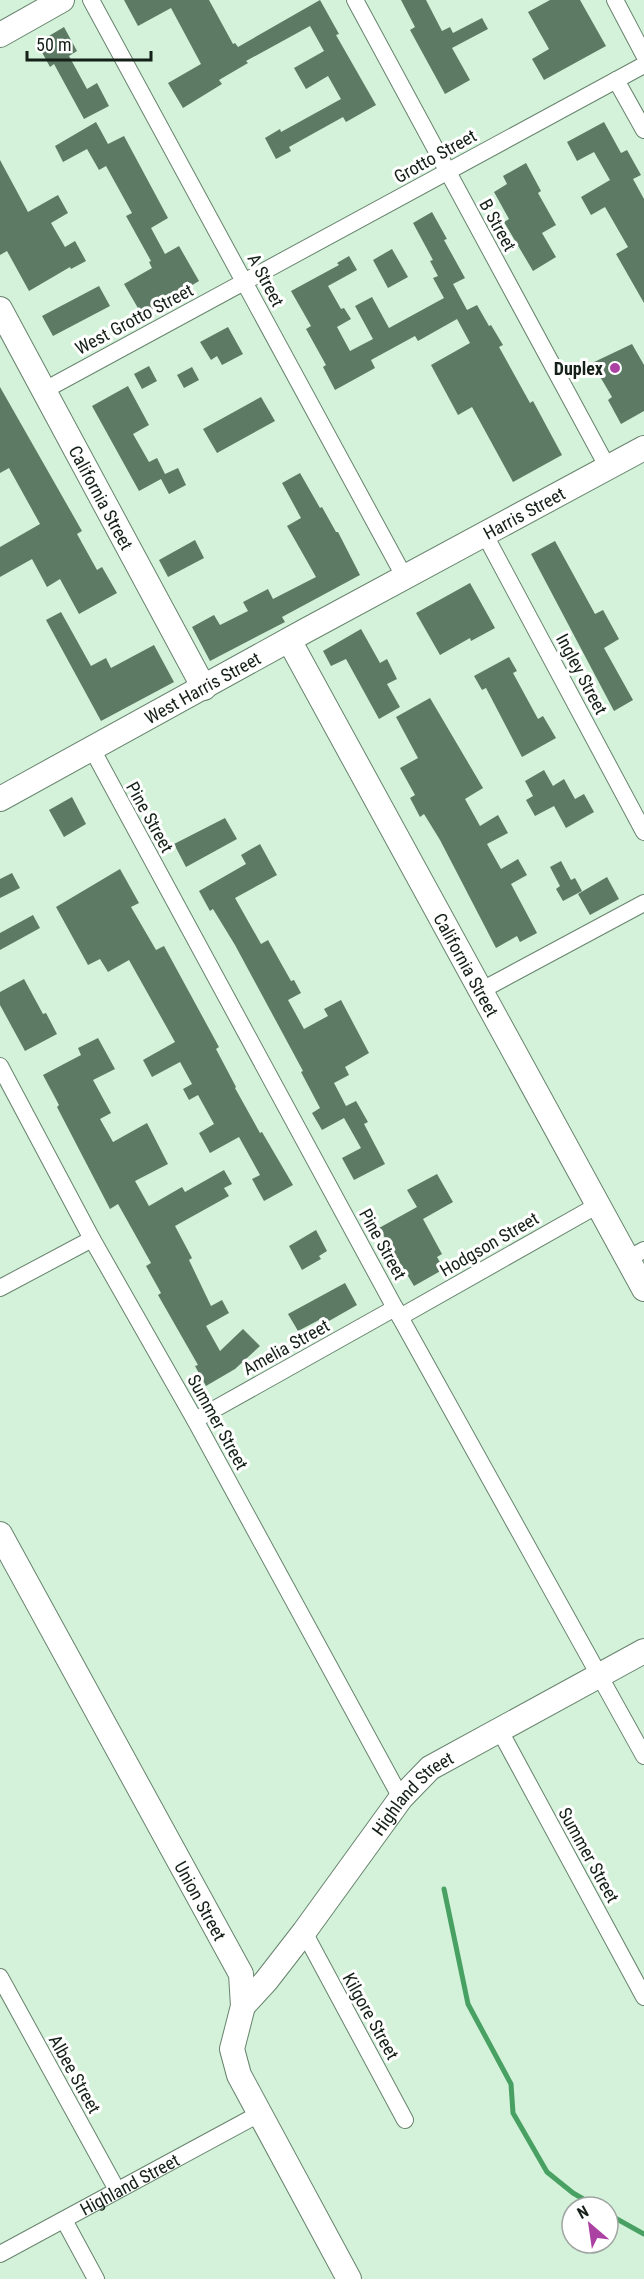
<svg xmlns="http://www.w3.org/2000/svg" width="644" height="2279" font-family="'Roboto Condensed',sans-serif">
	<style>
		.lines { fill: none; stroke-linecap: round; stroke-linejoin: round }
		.stream { stroke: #48a163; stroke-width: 5 }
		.building { fill: #5d7a64 }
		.street-casing { stroke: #67836d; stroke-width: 18 }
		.secondary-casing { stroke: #67836d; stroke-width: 26 }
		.street { stroke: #fff; stroke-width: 16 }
		.secondary { stroke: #fff; stroke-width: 24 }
		.poi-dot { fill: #ab41a2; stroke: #fff; stroke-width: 2 }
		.labels { text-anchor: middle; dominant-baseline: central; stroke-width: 6; stroke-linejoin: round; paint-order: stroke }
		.street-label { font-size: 18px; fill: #152118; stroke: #fff }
		.poi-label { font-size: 18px; font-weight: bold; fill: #152118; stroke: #fff; text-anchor: end }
	</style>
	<rect width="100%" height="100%" fill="#d3f2d9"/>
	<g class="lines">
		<!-- stream -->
		<g class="stream">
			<polyline points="444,1889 468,2004 511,2084 513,2113 547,2172 573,2193 597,2207"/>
			<polyline points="608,2214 644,2234"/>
		</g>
	</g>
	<!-- building -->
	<g class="building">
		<polygon points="124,0 209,0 233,44 235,43 238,47 320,0 339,34 336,35 376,105 346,122 343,117 289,147 291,151 276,159 265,138 280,129 281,132 341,99 328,76 306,89 294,68 324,51 310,26 246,61 248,63 219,80 222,84 183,108 168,83 201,64 171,8 138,26"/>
		<polygon points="401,0 426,0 442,31 450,27 453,33 482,18 488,29 452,48 470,80 445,94 410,30 415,27"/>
		<polygon points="550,0 580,0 606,46 544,80 532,59 549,49 528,12"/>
		<polygon points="64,27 77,51 69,56 87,89 97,83 109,106 84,119 54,64 50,67 37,43"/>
		<polygon points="96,122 108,144 124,136 168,218 151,228 165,254 179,246 199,281 142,315 124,284 152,268 149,262 151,261 126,216 132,213 106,166 99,170 87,149 63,162 55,146"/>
		<polygon points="604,122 621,153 627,150 641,175 633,179 644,199 644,303 616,254 628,247 605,207 591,215 581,197 610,180 594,152 577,161 567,142"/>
		<polygon points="0,160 28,212 58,195 68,213 51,223 65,247 75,241 86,261 71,269 70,267 29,291 7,251 0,255"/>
		<polygon points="526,163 541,191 538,193 556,225 542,233 556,257 533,271 504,222 509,219 494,192 507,184 503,176"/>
		<polygon points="432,212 447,239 444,240 465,278 453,284 467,310 477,305 489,326 491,325 503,345 499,347 530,403 533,401 562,455 513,482 472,407 458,415 431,365 470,343 457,319 418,341 415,336 371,360 375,368 335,390 323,367 326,365 306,329 311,326 291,291 339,265 337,263 349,256 357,270 328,286 341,309 344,308 351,319 337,327 350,351 373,339 355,306 372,297 389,328 444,298 433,278 438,276 430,261 433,260 413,223"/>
		<polygon points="392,249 408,277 388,288 373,260"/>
		<polygon points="99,286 110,306 53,336 42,316"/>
		<polygon points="228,327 243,354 222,365 217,356 211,360 200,342"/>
		<polygon points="632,344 644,365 644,411 621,424 608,400 612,397 592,363"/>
		<polygon points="149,366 157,381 142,389 134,374"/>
		<polygon points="192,367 199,380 184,388 177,375"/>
		<polygon points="128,386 149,425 133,434 149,462 157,458 165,474 178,468 186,485 169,494 161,479 139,491 92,406"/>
		<polygon points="0,387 82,531 77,534 97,570 102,567 117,593 79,614 60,579 47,587 32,559 0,577 0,547 40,524 9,468 0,473"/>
		<polygon points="261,397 275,421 217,453 203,429"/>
		<polygon points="300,473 320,508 322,507 336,532 338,532 360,575 282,617 285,622 210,661 192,627 214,615 220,625 248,611 243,602 268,589 273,599 316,577 287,526 301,518 282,483"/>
		<polygon points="195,540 204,558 168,577 159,560"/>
		<polygon points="555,541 595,614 603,610 619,639 604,648 633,700 614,711 531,554"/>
		<polygon points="470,583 495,628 471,641 470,638 440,655 416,613"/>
		<polygon points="61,612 91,666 106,658 111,668 154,645 174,682 101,721 46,620"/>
		<polygon points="361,629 380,663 387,659 397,679 387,684 400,707 379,719 346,659 331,666 323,651"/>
		<polygon points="509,657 517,671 513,673 538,719 543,716 556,738 522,757 486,688 482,690 474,676"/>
		<polygon points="430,698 483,788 465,799 480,826 498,815 508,833 487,844 501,869 518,859 527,875 511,884 537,933 520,942 517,936 496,948 440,840 424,814 420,817 410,798 415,795 400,768 418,758 396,717"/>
		<polygon points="544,770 553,786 564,779 575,799 584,794 594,812 566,828 554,806 535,816 526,800 533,796 525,781"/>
		<polygon points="72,797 86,824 64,837 49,810"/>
		<polygon points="225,818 237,839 186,867 174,844"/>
		<polygon points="260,844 277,875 235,898 261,944 268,940 291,981 294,980 301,993 288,1000 304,1029 328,1016 324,1009 341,1000 369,1053 345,1067 349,1075 334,1083 346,1106 356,1101 368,1122 364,1124 385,1164 354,1180 342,1158 361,1148 344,1118 322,1130 312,1113 320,1108 301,1072 303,1071 235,945 213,909 210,911 199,891 246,864 241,855"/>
		<polygon points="561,861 571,880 575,878 582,891 563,901 556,889 560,886 550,867"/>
		<polygon points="120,869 139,903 131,907 156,950 164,946 219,1047 216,1049 236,1087 235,1088 260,1133 262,1132 293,1185 264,1201 252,1179 260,1175 239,1137 210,1153 199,1133 214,1124 198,1095 189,1100 183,1089 192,1084 180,1062 152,1077 143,1060 175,1042 129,960 108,972 100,959 88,965 56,907"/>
		<polygon points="12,873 20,888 0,898 0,879"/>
		<polygon points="607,877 619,899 590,915 578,894"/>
		<polygon points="33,915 40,928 0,950 0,933"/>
		<polygon points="24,979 43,1014 46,1013 57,1034 25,1051 0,1005 0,992"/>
		<polygon points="98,1038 115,1069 93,1080 111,1113 100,1119 113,1142 147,1123 168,1164 135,1181 149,1206 182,1187 185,1192 224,1170 232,1184 224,1188 229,1196 175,1226 192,1258 189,1260 211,1306 222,1300 229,1313 206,1326 220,1351 243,1329 260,1346 235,1369 206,1386 195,1366 198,1365 158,1295 161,1293 146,1266 151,1263 118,1204 110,1209 57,1107 59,1105 43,1075 81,1055 78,1048"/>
		<polygon points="437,1174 453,1202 423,1219 442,1254 437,1257 444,1269 414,1286 379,1228 417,1207 407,1190"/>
		<polygon points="316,1230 327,1251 319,1256 321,1259 302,1270 289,1246"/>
		<polygon points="345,1283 357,1305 322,1325 319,1320 298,1331 288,1314"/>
	</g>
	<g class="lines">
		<!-- street casing -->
		<g class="street-casing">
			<g id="street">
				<polyline points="91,0 405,578"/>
				<polyline points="355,0 608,468"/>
				<polyline points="615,0 644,55"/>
				<polyline points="616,80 644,130"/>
				<polyline points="43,391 644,65"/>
				<polyline points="485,535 644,832"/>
				<polyline points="92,749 395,1308 644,1756"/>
				<polyline points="482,990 644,903"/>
				<polyline points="0,1066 92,1239 195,1420 401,1798"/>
				<polyline points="627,1259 644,1250"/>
				<polyline points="0,1288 92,1239"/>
				<polyline points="400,1317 598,1205"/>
				<polyline points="195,1420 395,1308"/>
				<polyline points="500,1731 644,1997"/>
				<polyline points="304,1932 405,2120"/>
				<polyline points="0,1977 117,2190"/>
				<polyline points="64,2220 96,2279"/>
				<path id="s1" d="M0,2254L259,2114"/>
			</g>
		</g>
		<!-- secondary casing -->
		<g class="secondary-casing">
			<g id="secondary">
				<polyline points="0,35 62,0"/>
				<path id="s2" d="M0,309L204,688"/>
				<path id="s3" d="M289,640L644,1289"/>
				<path id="s4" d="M0,799L303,632L644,448"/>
				<path id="s5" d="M0,1534L241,1974L243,2006L232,2049L239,2075L349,2279"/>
				<path id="s6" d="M243,2006L266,1981L304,1932L401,1798L430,1768L644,1651"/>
			</g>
		</g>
		<!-- street -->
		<use href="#street" class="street"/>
		<!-- secondary -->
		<use href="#secondary" class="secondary"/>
	</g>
	<!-- markers -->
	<circle class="poi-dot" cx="615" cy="368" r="6"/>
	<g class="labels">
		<!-- street labels -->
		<g class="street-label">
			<text transform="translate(435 156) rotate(-29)">Grotto Street</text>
			<text transform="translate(498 225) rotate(61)">B Street</text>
			<text transform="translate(266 280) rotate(62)">A Street</text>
			<text transform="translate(134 319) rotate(-28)">West Grotto Street</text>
			<text stroke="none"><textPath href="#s2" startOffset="214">California Street</textPath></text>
			<text stroke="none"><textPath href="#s4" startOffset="597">Harris Street</textPath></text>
			<text transform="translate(582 674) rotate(62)">Ingley Street</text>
			<text stroke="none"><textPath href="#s4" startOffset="231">West Harris Street</textPath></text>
			<text transform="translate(150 817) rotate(61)">Pine Street</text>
			<text stroke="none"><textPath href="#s3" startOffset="370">California Street</textPath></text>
			<text transform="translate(383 1244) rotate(61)">Pine Street</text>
			<text transform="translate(489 1244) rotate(-30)">Hodgson Street</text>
			<text transform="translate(286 1347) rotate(-29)">Amelia Street</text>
			<text transform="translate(218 1422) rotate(61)">Summer Street</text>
			<text stroke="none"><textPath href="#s6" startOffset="273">Highland Street</textPath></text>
			<text transform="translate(589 1855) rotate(61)">Summer Street</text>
			<text stroke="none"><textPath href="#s5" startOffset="418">Union Street</textPath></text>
			<text transform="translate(371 2016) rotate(61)">Kilgore Street</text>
			<text transform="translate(75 2074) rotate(61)">Albee Street</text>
			<text stroke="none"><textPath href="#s1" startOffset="147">Highland Street</textPath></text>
		</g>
		<!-- poi labels -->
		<g class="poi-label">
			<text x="603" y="368">Duplex</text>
		</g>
	</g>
	<!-- north arrow -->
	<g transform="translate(590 2225) rotate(331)"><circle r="28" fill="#ffffff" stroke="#a1a6a3" stroke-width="1.5"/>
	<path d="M0-4.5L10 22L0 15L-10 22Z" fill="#ab41a2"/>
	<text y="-9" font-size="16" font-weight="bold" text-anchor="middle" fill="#152118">N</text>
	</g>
	<!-- scale -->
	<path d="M27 51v9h124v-9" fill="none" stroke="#152118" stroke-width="3"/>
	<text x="36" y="51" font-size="18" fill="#152118" stroke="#ffffff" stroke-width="4.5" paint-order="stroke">50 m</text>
</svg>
